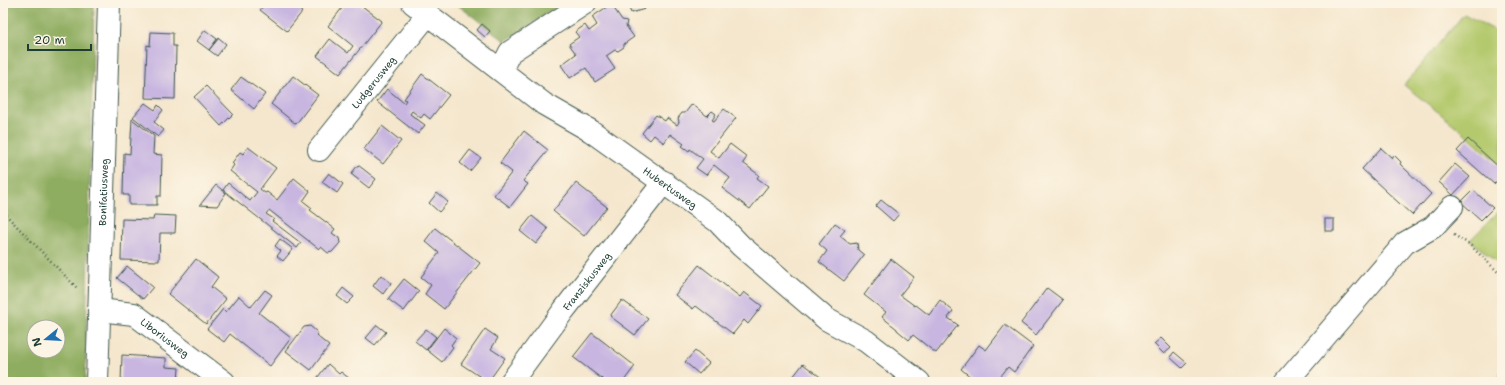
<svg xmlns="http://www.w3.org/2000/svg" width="1505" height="385" font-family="'Shantell Sans',sans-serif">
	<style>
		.green { fill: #b4c96d; stroke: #6a8350 }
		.forest { fill: #8fad60; stroke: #57754a; fill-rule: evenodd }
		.building { fill: #c8b6e1 }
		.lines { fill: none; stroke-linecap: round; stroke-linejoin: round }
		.minor-casing { stroke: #3f564b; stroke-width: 24 }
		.path { stroke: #3f564b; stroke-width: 2.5; stroke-dasharray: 1 3; stroke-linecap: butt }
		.minor { stroke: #fff; stroke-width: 22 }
		.labels { text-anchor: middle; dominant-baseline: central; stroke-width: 3; stroke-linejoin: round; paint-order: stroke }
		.street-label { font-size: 10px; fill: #1f3d34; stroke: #fcf5e5 }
	</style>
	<rect width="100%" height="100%" fill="#fcf5e5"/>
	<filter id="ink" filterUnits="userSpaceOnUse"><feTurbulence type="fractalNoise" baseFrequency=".025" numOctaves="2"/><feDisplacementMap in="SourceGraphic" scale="8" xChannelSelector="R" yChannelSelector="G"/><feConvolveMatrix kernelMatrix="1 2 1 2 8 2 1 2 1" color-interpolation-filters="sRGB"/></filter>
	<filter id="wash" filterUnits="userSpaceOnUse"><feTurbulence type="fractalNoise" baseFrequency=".012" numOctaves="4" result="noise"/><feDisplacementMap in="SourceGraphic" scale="16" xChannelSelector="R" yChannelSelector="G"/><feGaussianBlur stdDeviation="0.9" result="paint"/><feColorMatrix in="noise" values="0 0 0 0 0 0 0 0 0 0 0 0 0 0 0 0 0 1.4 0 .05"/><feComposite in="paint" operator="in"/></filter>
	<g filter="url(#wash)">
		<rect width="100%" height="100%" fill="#f5e7cd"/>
		<!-- green -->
		<g class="green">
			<polygon points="1464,14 1502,34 1502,167 1467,135 1404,85"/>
			<polygon points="1502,208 1502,267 1470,240"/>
		</g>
		<!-- forest -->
		<g class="forest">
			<path d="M3,3H94L85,382H3ZM34,327H58V351H34Z"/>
			<polygon points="455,3 564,3 505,41"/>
		</g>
		<g id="blocks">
			<!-- building -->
			<g class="building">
				<polygon points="265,3 268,3 272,6 275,3 290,3 302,12 287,31 260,10"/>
				<polygon points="346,3 358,3 382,21 340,74 317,56 330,39 348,53 353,46 328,26"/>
				<polygon points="627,3 644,3 645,9 631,13"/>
				<polygon points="611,4 622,20 627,21 626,26 634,37 624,44 624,47 618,51 615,50 606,56 615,69 595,82 586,68 570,78 561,65 576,54 569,44 579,37 575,32 585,25 589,31 597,25 592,17"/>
				<polygon points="482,24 490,31 485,37 477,30"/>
				<polygon points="205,30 217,39 209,50 197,41"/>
				<polygon points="151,32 173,33 173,46 176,46 175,99 145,98 147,45 150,46"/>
				<polygon points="219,38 226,44 217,56 209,50"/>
				<polygon points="422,74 449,95 430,119 424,114 421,118 412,111 410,114 425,125 418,134 377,102 387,89 404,103 406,100 404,99"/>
				<polygon points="293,76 318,95 296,124 271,104"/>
				<polygon points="241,77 265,94 254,109 231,90"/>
				<polygon points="206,86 233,114 221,126 194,97"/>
				<polygon points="145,103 155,110 158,105 163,110 154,122 164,130 158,137 133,117"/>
				<polygon points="692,104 707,116 712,111 716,114 712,120 714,121 724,109 736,118 710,151 719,158 730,144 747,157 743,163 759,175 757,178 768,186 750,209 722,188 730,178 714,165 706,175 696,168 703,159 690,149 689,151 682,146 684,144 670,134 664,143 654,135 650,140 642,133 656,115 665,121 667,118 677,125 679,122 678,118 682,113 685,113"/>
				<polygon points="132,119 154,136 153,154 162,155 161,196 157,196 157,205 129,205 129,195 123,195 124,153 130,154"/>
				<polygon points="382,126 401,141 383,164 364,149"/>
				<polygon points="524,131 548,150 523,181 528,184 510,207 494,195 512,172 500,163"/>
				<polygon points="1468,139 1502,170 1502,175 1494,184 1457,151"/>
				<polygon points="248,147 276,168 260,189 265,193 267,192 277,200 294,178 310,191 303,201 312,208 310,210 335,229 332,233 339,238 340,243 332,252 328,253 321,247 319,249 269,210 266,214 274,219 272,221 301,243 297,248 223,190 228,183 250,201 257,192 230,171 234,165 232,163 240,152 243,154"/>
				<polygon points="1381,148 1392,158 1394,155 1401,162 1400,164 1431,194 1412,215 1362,169"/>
				<polygon points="470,150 481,158 470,171 460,163"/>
				<polygon points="1455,164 1470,177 1453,195 1439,182"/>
				<polygon points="358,165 376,179 369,188 351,174"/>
				<polygon points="329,173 343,184 337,193 322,182"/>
				<polygon points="576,183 607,207 584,236 553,211"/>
				<polygon points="216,185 226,193 217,206 200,205"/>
				<polygon points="1473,190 1493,208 1481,220 1461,202"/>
				<polygon points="437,193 448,202 439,212 429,203"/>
				<polygon points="881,200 899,214 893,221 876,206"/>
				<polygon points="154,215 176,216 175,233 160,233 159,261 121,260 122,219 153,220"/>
				<polygon points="532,216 548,229 536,244 520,231"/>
				<rect x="1325" y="219" width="9" height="12"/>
				<polygon points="835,223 845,230 840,236 850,244 857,243 858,250 864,255 844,281 819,262 827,251 819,244"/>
				<polygon points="435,228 480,263 444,309 425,294 431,285 421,277 439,253 425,241"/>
				<polygon points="280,239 293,249 283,261 277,256 281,251 275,246"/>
				<polygon points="196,259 218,277 211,287 226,299 206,324 168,294"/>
				<polygon points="891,259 914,277 900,295 915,306 916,305 929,315 940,300 953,311 948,318 958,325 936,353 913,335 909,340 897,330 897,329 882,317 886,312 864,295"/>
				<polygon points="699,265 740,297 744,292 762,306 748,324 744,320 733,334 696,306 693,309 675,295"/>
				<polygon points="127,266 153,287 143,299 117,278"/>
				<polygon points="381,275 391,283 383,294 373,286"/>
				<polygon points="404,279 419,291 404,311 388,299"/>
				<polygon points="343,288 354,297 347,304 337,296"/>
				<polygon points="1047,288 1063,300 1036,335 1021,323"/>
				<polygon points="265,290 272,295 259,313 291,338 270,366 230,334 224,342 207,329 223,309 226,312 239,296 251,307"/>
				<polygon points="622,300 648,319 635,335 610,316"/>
				<polygon points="377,325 386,332 375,345 366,338"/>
				<polygon points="1005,325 1033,346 1014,372 1008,367 996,382 977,382 961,369 979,345 986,350"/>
				<polygon points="310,326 317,332 318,337 329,346 311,370 286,351 304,327"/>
				<polygon points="444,328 456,338 451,345 453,347 442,362 427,350"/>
				<polygon points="426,329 436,337 426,350 415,341"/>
				<polygon points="485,329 498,338 491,349 505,358 488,382 461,364"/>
				<polygon points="592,333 635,366 623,382 606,382 573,357"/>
				<polygon points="1161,338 1171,348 1164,354 1154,344"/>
				<polygon points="695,351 709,363 699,374 685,362"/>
				<polygon points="1174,352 1187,363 1182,368 1170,357"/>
				<polygon points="122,355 166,358 166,367 179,368 178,382 121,382"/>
				<polygon points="328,364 339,374 341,372 354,382 314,382"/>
				<polygon points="803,364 827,382 789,382"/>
			</g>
		</g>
	</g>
	<g filter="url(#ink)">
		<use href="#blocks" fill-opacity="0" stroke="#3f564b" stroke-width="1"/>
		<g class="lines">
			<!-- minor casing -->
			<g class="minor-casing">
				<g id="minor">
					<path id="s1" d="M413,3L544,104L591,131L717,221L741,246L826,319L866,341L919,382"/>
					<polyline points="501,70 510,52 585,3"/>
					<path id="s2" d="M319,150L428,14"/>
					<path id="s3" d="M99,310L134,314L224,382"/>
					<path id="s4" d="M97,382L109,3"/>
					<path id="s5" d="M511,382L564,310L664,182"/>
					<polyline points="1286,382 1405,243 1433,227 1452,207"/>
				</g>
			</g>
			<!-- path -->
			<g class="path">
				<polyline points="3,212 78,289"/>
				<polyline points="1454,235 1469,244 1502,276"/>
				<polyline points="1492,382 1502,370"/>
			</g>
			<!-- minor -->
			<use href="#minor" class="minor"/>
		</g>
	</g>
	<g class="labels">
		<!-- street labels -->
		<g class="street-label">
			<text stroke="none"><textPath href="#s2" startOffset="87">Ludgerusweg</textPath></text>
			<text stroke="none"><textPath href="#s1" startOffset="317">Hubertusweg</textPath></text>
			<text stroke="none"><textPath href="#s4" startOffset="190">Bonifatiusweg</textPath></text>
			<text stroke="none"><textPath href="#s5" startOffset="126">Franziskusweg</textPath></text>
			<text stroke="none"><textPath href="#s3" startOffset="74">Liboriusweg</textPath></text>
		</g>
	</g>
	<!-- margin -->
	<rect width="1505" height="385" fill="none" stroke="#fcf5e5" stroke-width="16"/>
	<!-- north arrow -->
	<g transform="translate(46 339) rotate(252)"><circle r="19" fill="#fcf5e5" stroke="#a4ab9e"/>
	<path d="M0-3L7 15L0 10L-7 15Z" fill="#1f6fb2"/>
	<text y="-6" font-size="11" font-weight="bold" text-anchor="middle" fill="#1f3d34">N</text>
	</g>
	<!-- scale -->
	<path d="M28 44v6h63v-6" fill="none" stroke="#1f3d34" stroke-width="2"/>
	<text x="34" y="44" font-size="12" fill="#1f3d34" stroke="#fcf5e5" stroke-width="3" paint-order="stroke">20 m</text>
</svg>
